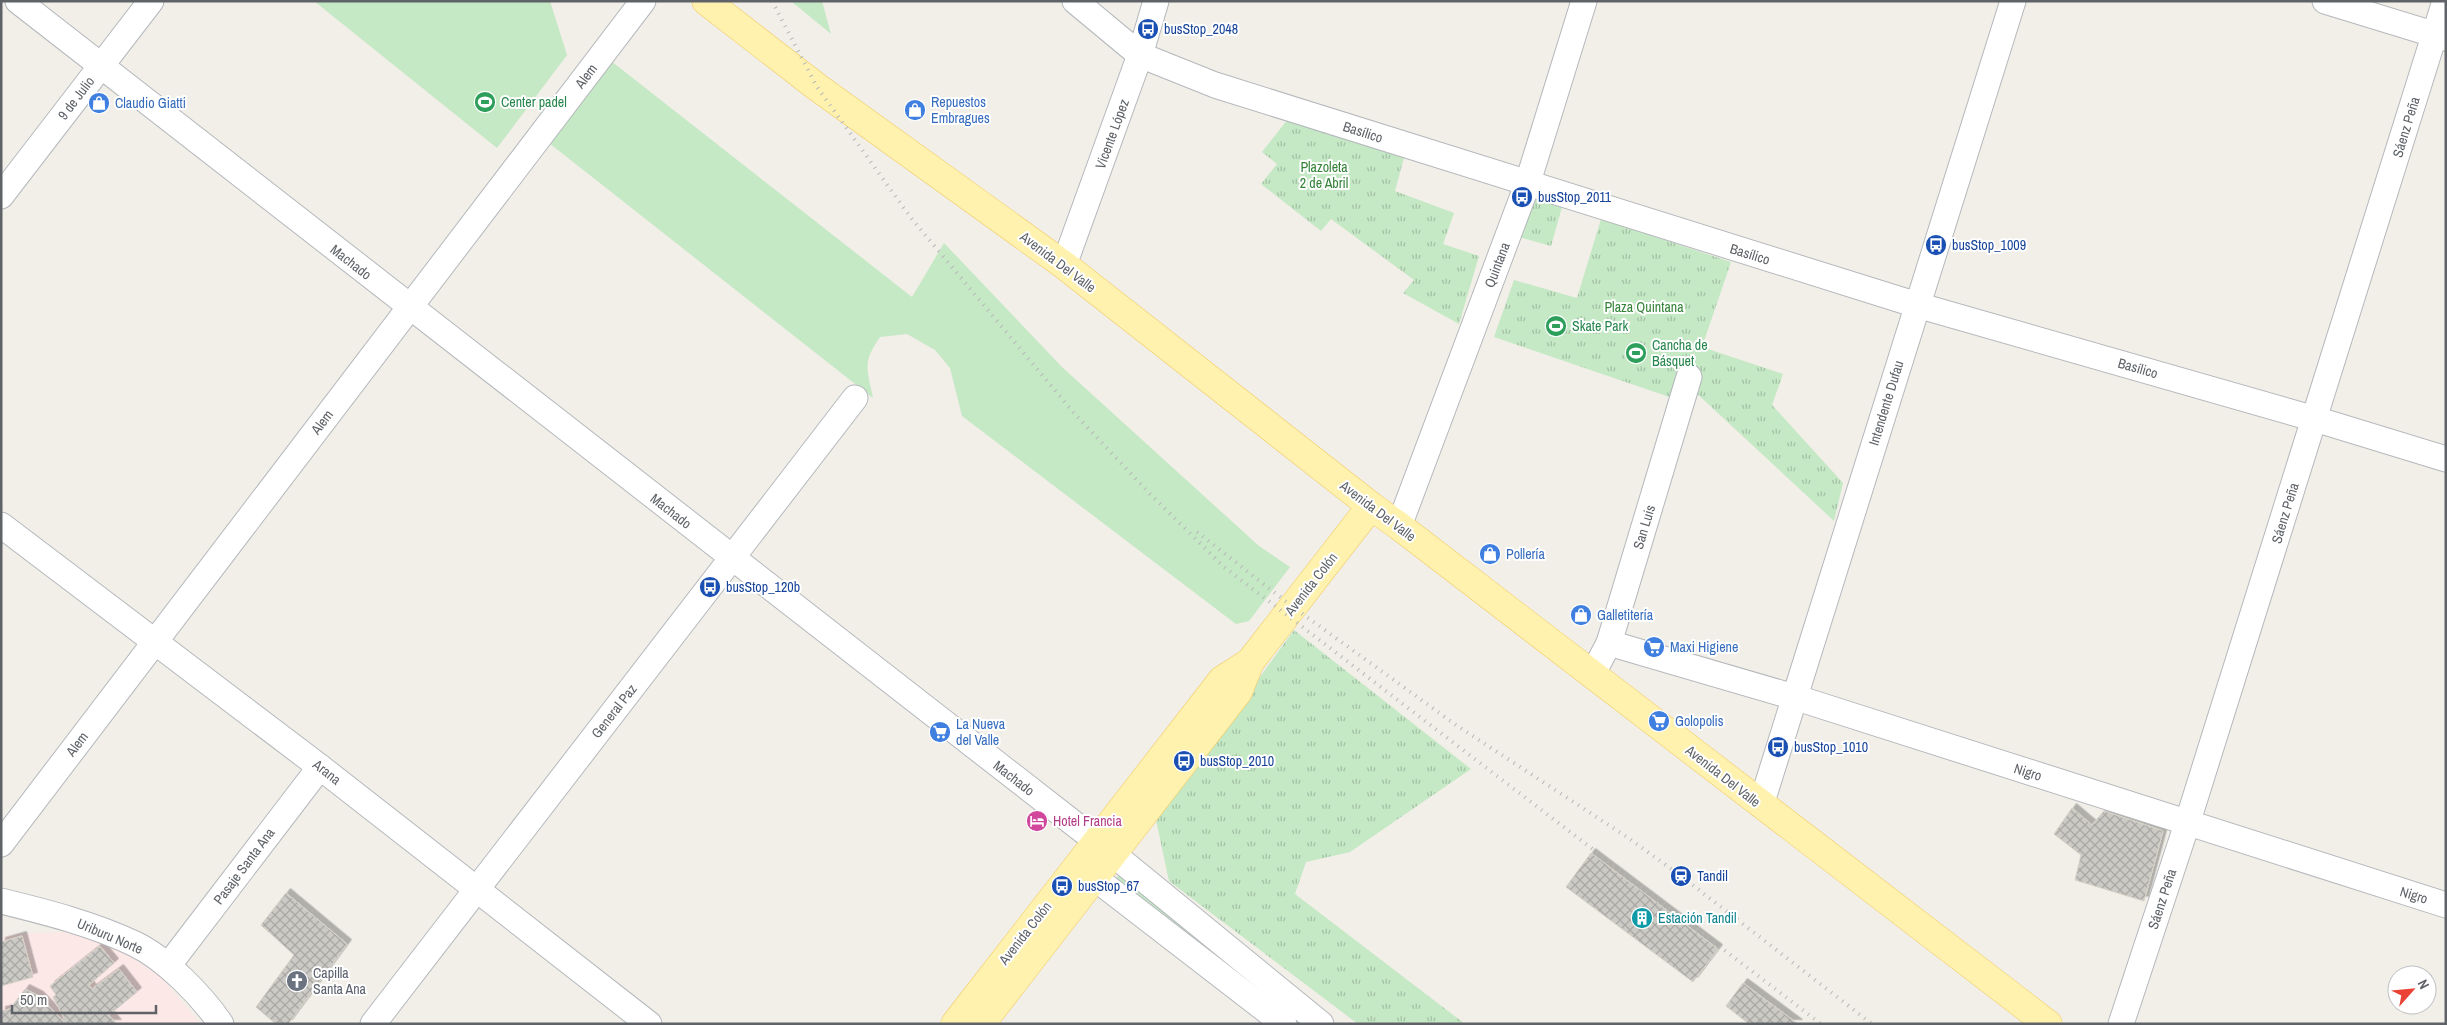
<svg xmlns="http://www.w3.org/2000/svg" width="2447" height="1025" font-family="'Archivo Narrow',sans-serif">
	<style>
		.medical { fill: #fce8e6 }
		.grass { fill: #c5e8c5 }
		.park { fill: url(#park-tufts) }
		.building { fill: url(#building-cross-hatch); stroke: #d6d1c6; filter: url(#shadow) }
		.lines { fill: none; stroke-linecap: round; stroke-linejoin: round }
		.minor-casing { stroke: #b5b8bc; stroke-width: 27 }
		.major-casing { stroke: #f2c960; stroke-width: 29 }
		.minor { stroke: #fff; stroke-width: 25 }
		.major { stroke: #fff2af; stroke-width: 28 }
		.rail { stroke: #b6b7b8; stroke-width: 4; stroke-dasharray: 1 6; stroke-linecap: butt }
		.labels { text-anchor: middle; dominant-baseline: central; stroke-width: 4; stroke-linejoin: round; paint-order: stroke }
		.transit-label { font-size: 14px; fill: #164399; stroke: #fff; text-anchor: start }
		.street-label { font-size: 14px; fill: #5f6368; stroke: #fff }
		.leisure-label { font-size: 14px; fill: #27864d; stroke: #fff; text-anchor: start }
		.shop-label { font-size: 14px; fill: #366cbe; stroke: #fff; text-anchor: start }
		.park-label { font-size: 14px; fill: #348238; stroke: #fff }
		.hotel-label { font-size: 14px; fill: #b23c85; stroke: #fff; text-anchor: start }
		.culture-label { font-size: 14px; fill: #0d838f; stroke: #fff; text-anchor: start }
		.worship-label { font-size: 14px; fill: #5b616d; stroke: #fff; text-anchor: start }
	</style>
	<defs>
		<pattern id="park-tufts" width="24" height="20" patternUnits="userSpaceOnUse" patternTransform="scale(1.25)"><rect width="24" height="20" fill="#c5e8c5"/><path d="M3 7l-1-3M5 7V3M7 7l1-3M15 17l-1-3M17 17v-4M19 17l1-3" fill="none" stroke="#a3c0a4"/></pattern>
		<pattern id="building-cross-hatch" width="8" height="8" patternUnits="userSpaceOnUse" patternTransform="scale(1.25)"><rect width="8" height="8" fill="#cccac5"/><path d="M0 0l8 8M0 8l8-8" fill="none" stroke="#a9a8a4"/></pattern>
		<filter id="shadow"><feDropShadow dx="4.5" dy="-4.5" stdDeviation="0" flood-color="#0004"/></filter>
	</defs>
	<rect width="100%" height="100%" fill="#f1efe8"/>
	<!-- medical -->
	<polygon class="medical" points="64,932 117,947 161,977 201,1024 1,1024 1,938 23,933"/>
	<!-- grass -->
	<g class="grass">
		<polygon points="314,1 550,1 567,55 497,148"/>
		<polygon points="791,1 822,1 831,34"/>
		<path d="M611,61L912,297L944,243L1062,367L1259,546L1290,567L1249,621L1236,624L962,416L950,368L935,350L907,334L880,337C862,363 867,368 873,398L549,143Z"/>
		<polygon points="1119,874 1309,1024 1297,1024 1115,880"/>
	</g>
	<!-- park -->
	<g class="park">
		<polygon points="1288,119 1405,154 1395,191 1454,213 1443,244 1479,256 1459,324 1403,293 1414,280 1331,219 1321,231 1261,184 1277,164 1262,152"/>
		<polygon points="1531,198 1562,207 1551,246 1519,237"/>
		<polygon points="1601,219 1731,262 1702,347 1783,374 1772,405 1843,483 1834,521 1692,389 1687,403 1494,337 1514,280 1577,298"/>
		<polygon points="1294,630 1471,769 1350,852 1306,862 1295,894 1465,1024 1358,1024 1169,881 1156,820"/>
	</g>
	<!-- building -->
	<g class="building">
		<polygon points="2072,808 2092,825 2104,811 2163,831 2144,901 2075,880 2081,855 2054,834"/>
		<polygon points="1591,853 1718,949 1693,982 1566,887"/>
		<polygon points="286,893 347,944 288,1024 276,1024 256,1007 294,955 261,925"/>
		<polygon points="22,936 33,977 1,986 1,942"/>
		<polygon points="100,946 114,963 89,985 92,989 119,969 137,992 109,1015 117,1024 1,1024 1,1011 10,1009 25,989 39,996 62,1020 64,1018 53,997 56,995 50,986"/>
		<polygon points="1743,983 1798,1024 1749,1024 1726,1006"/>
	</g>
	<g class="lines">
		<!-- minor casing -->
		<g class="minor-casing">
			<g id="minor">
				<polyline points="18,1 1113,854 1321,1024"/>
				<polyline points="1075,1 1140,55 1215,85 1917,305 2315,419 2446,459"/>
				<polyline points="2325,1 2446,38"/>
				<polyline points="1,196 151,1"/>
				<polyline points="1064,265 1140,55 1156,1"/>
				<polyline points="1,525 320,767 649,1024"/>
				<polyline points="1399,526 1527,185 1584,1"/>
				<polyline points="1609,643 1794,697 2446,905"/>
				<polyline points="1592,675 1609,643 1689,377"/>
				<polyline points="1761,805 2013,1"/>
				<polyline points="1,844 643,1"/>
				<polyline points="1078,865 1284,1024"/>
				<path d="M1,901C46,912 93,924 135,944C166,959 202,996 221,1024"/>
				<polyline points="168,966 320,767"/>
				<polyline points="373,1024 855,398"/>
				<polyline points="2121,1024 2187,824 2445,1"/>
			</g>
		</g>
		<!-- major casing -->
		<g class="major-casing">
			<g id="major">
				<polyline points="706,1 817,87 1064,265 1371,506 1399,526 2048,1024"/>
				<polyline points="955,1024 1222,680 1250,662"/>
				<polyline points="981,1024 1238,692 1250,662 1371,506"/>
			</g>
		</g>
		<!-- minor -->
		<use href="#minor" class="minor"/>
		<!-- major -->
		<use href="#major" class="major"/>
		<!-- rail -->
		<g class="rail">
			<polyline points="772,1 817,87 911,218 1073,412 1150,494 1224,567 1821,1024"/>
			<polyline points="1197,532 1293,607 1456,725 1627,837 1681,876 1872,1024"/>
		</g>
	</g>
	<!-- icons -->
	<defs>
		<g id="bus-disc" transform="scale(1.125)"><circle r="9.5" fill="#1a4fb4" stroke="#fff"/><path d="M-5-6H5V4H4V6H2V4H-2V6H-4V4H-5ZM-3.5-4V0h7V-4ZM-3.5 1.2v1.5H-2V1.2ZM2 1.2v1.5H3.5V1.2Z" fill="#fff"/></g>
		<g id="stadium-disc" transform="scale(1.125)"><circle r="9.5" fill="#2e9e5b" stroke="#fff"/><path d="M0-5a6.5 5 0 1 0 0 10a6.5 5 0 1 0 0-10ZM-3.5-1.8h7v3.6h-7Z" fill="#fff"/></g>
		<g id="shop-disc" transform="scale(1.125)"><circle r="9.5" fill="#3f7fe0" stroke="#fff"/><path d="M-5-2.5h2.3a2.7 3.5 0 0 1 5.4 0H5L5.5 6h-11ZM-1.5-2.5h3a1.5 2.3 0 0 0-3 0Z" fill="#fff"/></g>
		<g id="supermarket-disc" transform="scale(1.125)"><circle r="9.5" fill="#3f7fe0" stroke="#fff"/><path d="M-6-5.5h2.5l.6 2H6L4.5 2H-2.5L-4.4-4H-6ZM-1.5 3.2a1.3 1.3 0 1 0 .1 0ZM3 3.2a1.3 1.3 0 1 0 .1 0Z" fill="#fff"/></g>
		<g id="hotel-disc" transform="scale(1.125)"><circle r="9.5" fill="#d1479c" stroke="#fff"/><path d="M-6-4.5h1.5V1H6V5H4.5V3h-9V5H-6ZM-4 0a1.8 1.8 0 1 1 3.6 0ZM.5 0V-2.5h3Q6-2.5 6 0Z" fill="#fff"/></g>
		<g id="station-disc" transform="scale(1.125)"><circle r="9.5" fill="#1a4fb4" stroke="#fff"/><path d="M-3-6H3Q5-6 5-4V2Q5 4 3 4L4.5 6H3L1.5 4h-3L-3 6H-4.5L-3 4Q-5 4-5 2V-4Q-5-6-3-6ZM-3.5-4v3h7v-3ZM-3.5 1v1.5H-2V1ZM2 1v1.5H3.5V1Z" fill="#fff"/></g>
		<g id="building-disc" transform="scale(1.125)"><circle r="9.5" fill="#0f9aa8" stroke="#fff"/><path d="M-4-6H4V6H1V3H-1V6H-4ZM-2.5-4.3h1.7v1.8h-1.7ZM.8-4.3h1.7v1.8H.8ZM-2.5-1h1.7V.8h-1.7ZM.8-1h1.7V.8H.8Z" fill="#fff"/></g>
		<g id="church-disc" transform="scale(1.125)"><circle r="9.5" fill="#6b7280" stroke="#fff"/><path d="M-1.2-6h2.4v3.5h3.3v2.4h-3.3V6h-2.4V-.1h-3.3v-2.4h3.3Z" fill="#fff"/></g>
	</defs>
	<g fill-rule="evenodd">
		<use href="#bus-disc" x="1148" y="29"/>
		<use href="#stadium-disc" x="485" y="102"/>
		<use href="#shop-disc" x="99" y="103"/>
		<use href="#shop-disc" x="915" y="110"/>
		<use href="#bus-disc" x="1522" y="197"/>
		<use href="#bus-disc" x="1936" y="245"/>
		<use href="#stadium-disc" x="1556" y="326"/>
		<use href="#stadium-disc" x="1636" y="353"/>
		<use href="#shop-disc" x="1490" y="554"/>
		<use href="#bus-disc" x="710" y="587"/>
		<use href="#shop-disc" x="1581" y="615"/>
		<use href="#supermarket-disc" x="1654" y="647"/>
		<use href="#supermarket-disc" x="1659" y="721"/>
		<use href="#supermarket-disc" x="940" y="732"/>
		<use href="#bus-disc" x="1778" y="747"/>
		<use href="#bus-disc" x="1184" y="761"/>
		<use href="#hotel-disc" x="1037" y="821"/>
		<use href="#station-disc" x="1681" y="876"/>
		<use href="#bus-disc" x="1062" y="886"/>
		<use href="#building-disc" x="1642" y="918"/>
		<use href="#church-disc" x="297" y="981"/>
	</g>
	<g class="labels">
		<!-- transit labels -->
		<g class="transit-label">
			<text x="1164" y="29">busStop_2048</text>
			<text x="1538" y="197">busStop_2011</text>
			<text x="1952" y="245">busStop_1009</text>
			<text x="726" y="587">busStop_120b</text>
			<text x="1794" y="747">busStop_1010</text>
			<text x="1200" y="761">busStop_2010</text>
			<text x="1697" y="876">Tandil</text>
			<text x="1078" y="886">busStop_67</text>
		</g>
		<!-- street labels -->
		<g class="street-label">
			<text transform="translate(586 76) rotate(-53)">Alem</text>
			<text transform="translate(76 98) rotate(-53)">9 de Julio</text>
			<text transform="translate(2406 127) rotate(-73)">Sáenz Peña</text>
			<text transform="translate(1363 132) rotate(18)">Basílico</text>
			<text transform="translate(1112 134) rotate(-70)">Vicente López</text>
			<text transform="translate(1750 254) rotate(17)">Basílico</text>
			<text transform="translate(351 262) rotate(38)">Machado</text>
			<text transform="translate(1058 262) rotate(37)">Avenida Del Valle</text>
			<text transform="translate(1497 265) rotate(-69)">Quintana</text>
			<text transform="translate(2138 368) rotate(16)">Basílico</text>
			<text transform="translate(1886 403) rotate(-73)">Intendente Dufau</text>
			<text transform="translate(322 422) rotate(-53)">Alem</text>
			<text transform="translate(671 511) rotate(38)">Machado</text>
			<text transform="translate(1378 511) rotate(37)">Avenida Del Valle</text>
			<text transform="translate(2285 513) rotate(-73)">Sáenz Peña</text>
			<text transform="translate(1644 527) rotate(-73)">San Luis</text>
			<text transform="translate(1311 584) rotate(-52)">Avenida Colón</text>
			<text transform="translate(614 711) rotate(-52)">General Paz</text>
			<text transform="translate(77 744) rotate(-53)">Alem</text>
			<text transform="translate(327 772) rotate(38)">Arana</text>
			<text transform="translate(2028 772) rotate(18)">Nigro</text>
			<text transform="translate(1723 776) rotate(38)">Avenida Del Valle</text>
			<text transform="translate(1014 778) rotate(38)">Machado</text>
			<text transform="translate(244 866) rotate(-53)">Pasaje Santa Ana</text>
			<text transform="translate(2414 895) rotate(17)">Nigro</text>
			<text transform="translate(2162 899) rotate(-72)">Sáenz Peña</text>
			<text transform="translate(1025 933) rotate(-52)">Avenida Colón</text>
			<text transform="translate(110 936) rotate(23)">Uriburu Norte</text>
		</g>
		<!-- leisure labels -->
		<g class="leisure-label">
			<text x="501" y="102">Center padel</text>
			<text x="1572" y="326">Skate Park</text>
			<text x="1652" y="345">Cancha de<tspan x="1652" dy="16">Básquet</tspan></text>
		</g>
		<!-- shop labels -->
		<g class="shop-label">
			<text x="931" y="102">Repuestos<tspan x="931" dy="16">Embragues</tspan></text>
			<text x="115" y="103">Claudio Giatti</text>
			<text x="1506" y="554">Pollería</text>
			<text x="1597" y="615">Galletitería</text>
			<text x="1670" y="647">Maxi Higiene</text>
			<text x="1675" y="721">Golopolis</text>
			<text x="956" y="724">La Nueva<tspan x="956" dy="16">del Valle</tspan></text>
		</g>
		<!-- park labels -->
		<g class="park-label">
			<text x="1324" y="167">Plazoleta<tspan x="1324" dy="16">2 de Abril</tspan></text>
			<text x="1644" y="307">Plaza Quintana</text>
		</g>
		<!-- hotel labels -->
		<g class="hotel-label">
			<text x="1053" y="821">Hotel Francia</text>
		</g>
		<!-- culture labels -->
		<g class="culture-label">
			<text x="1658" y="918">Estación Tandil</text>
		</g>
		<!-- worship labels -->
		<g class="worship-label">
			<text x="313" y="973">Capilla<tspan x="313" dy="16">Santa Ana</tspan></text>
		</g>
	</g>
	<!-- border -->
	<rect width="2447" height="1025" fill="none" stroke="#5f6368" stroke-width="5"/>
	<!-- north arrow -->
	<g transform="translate(2412 990) rotate(63)"><circle r="24" fill="#ffffff" stroke="#bfc1c3"/>
	<path d="M0-4L9 19L0 12L-9 19Z" fill="#ea4335"/>
	<text y="-8" font-size="14" font-weight="bold" text-anchor="middle" fill="#5f6368">N</text>
	</g>
	<!-- scale -->
	<path d="M12 1005v8h144v-8" fill="none" stroke="#5f6368" stroke-width="2.5"/>
	<text x="20" y="1005" font-size="15" fill="#5f6368" stroke="#ffffff" stroke-width="4" paint-order="stroke">50 m</text>
</svg>
